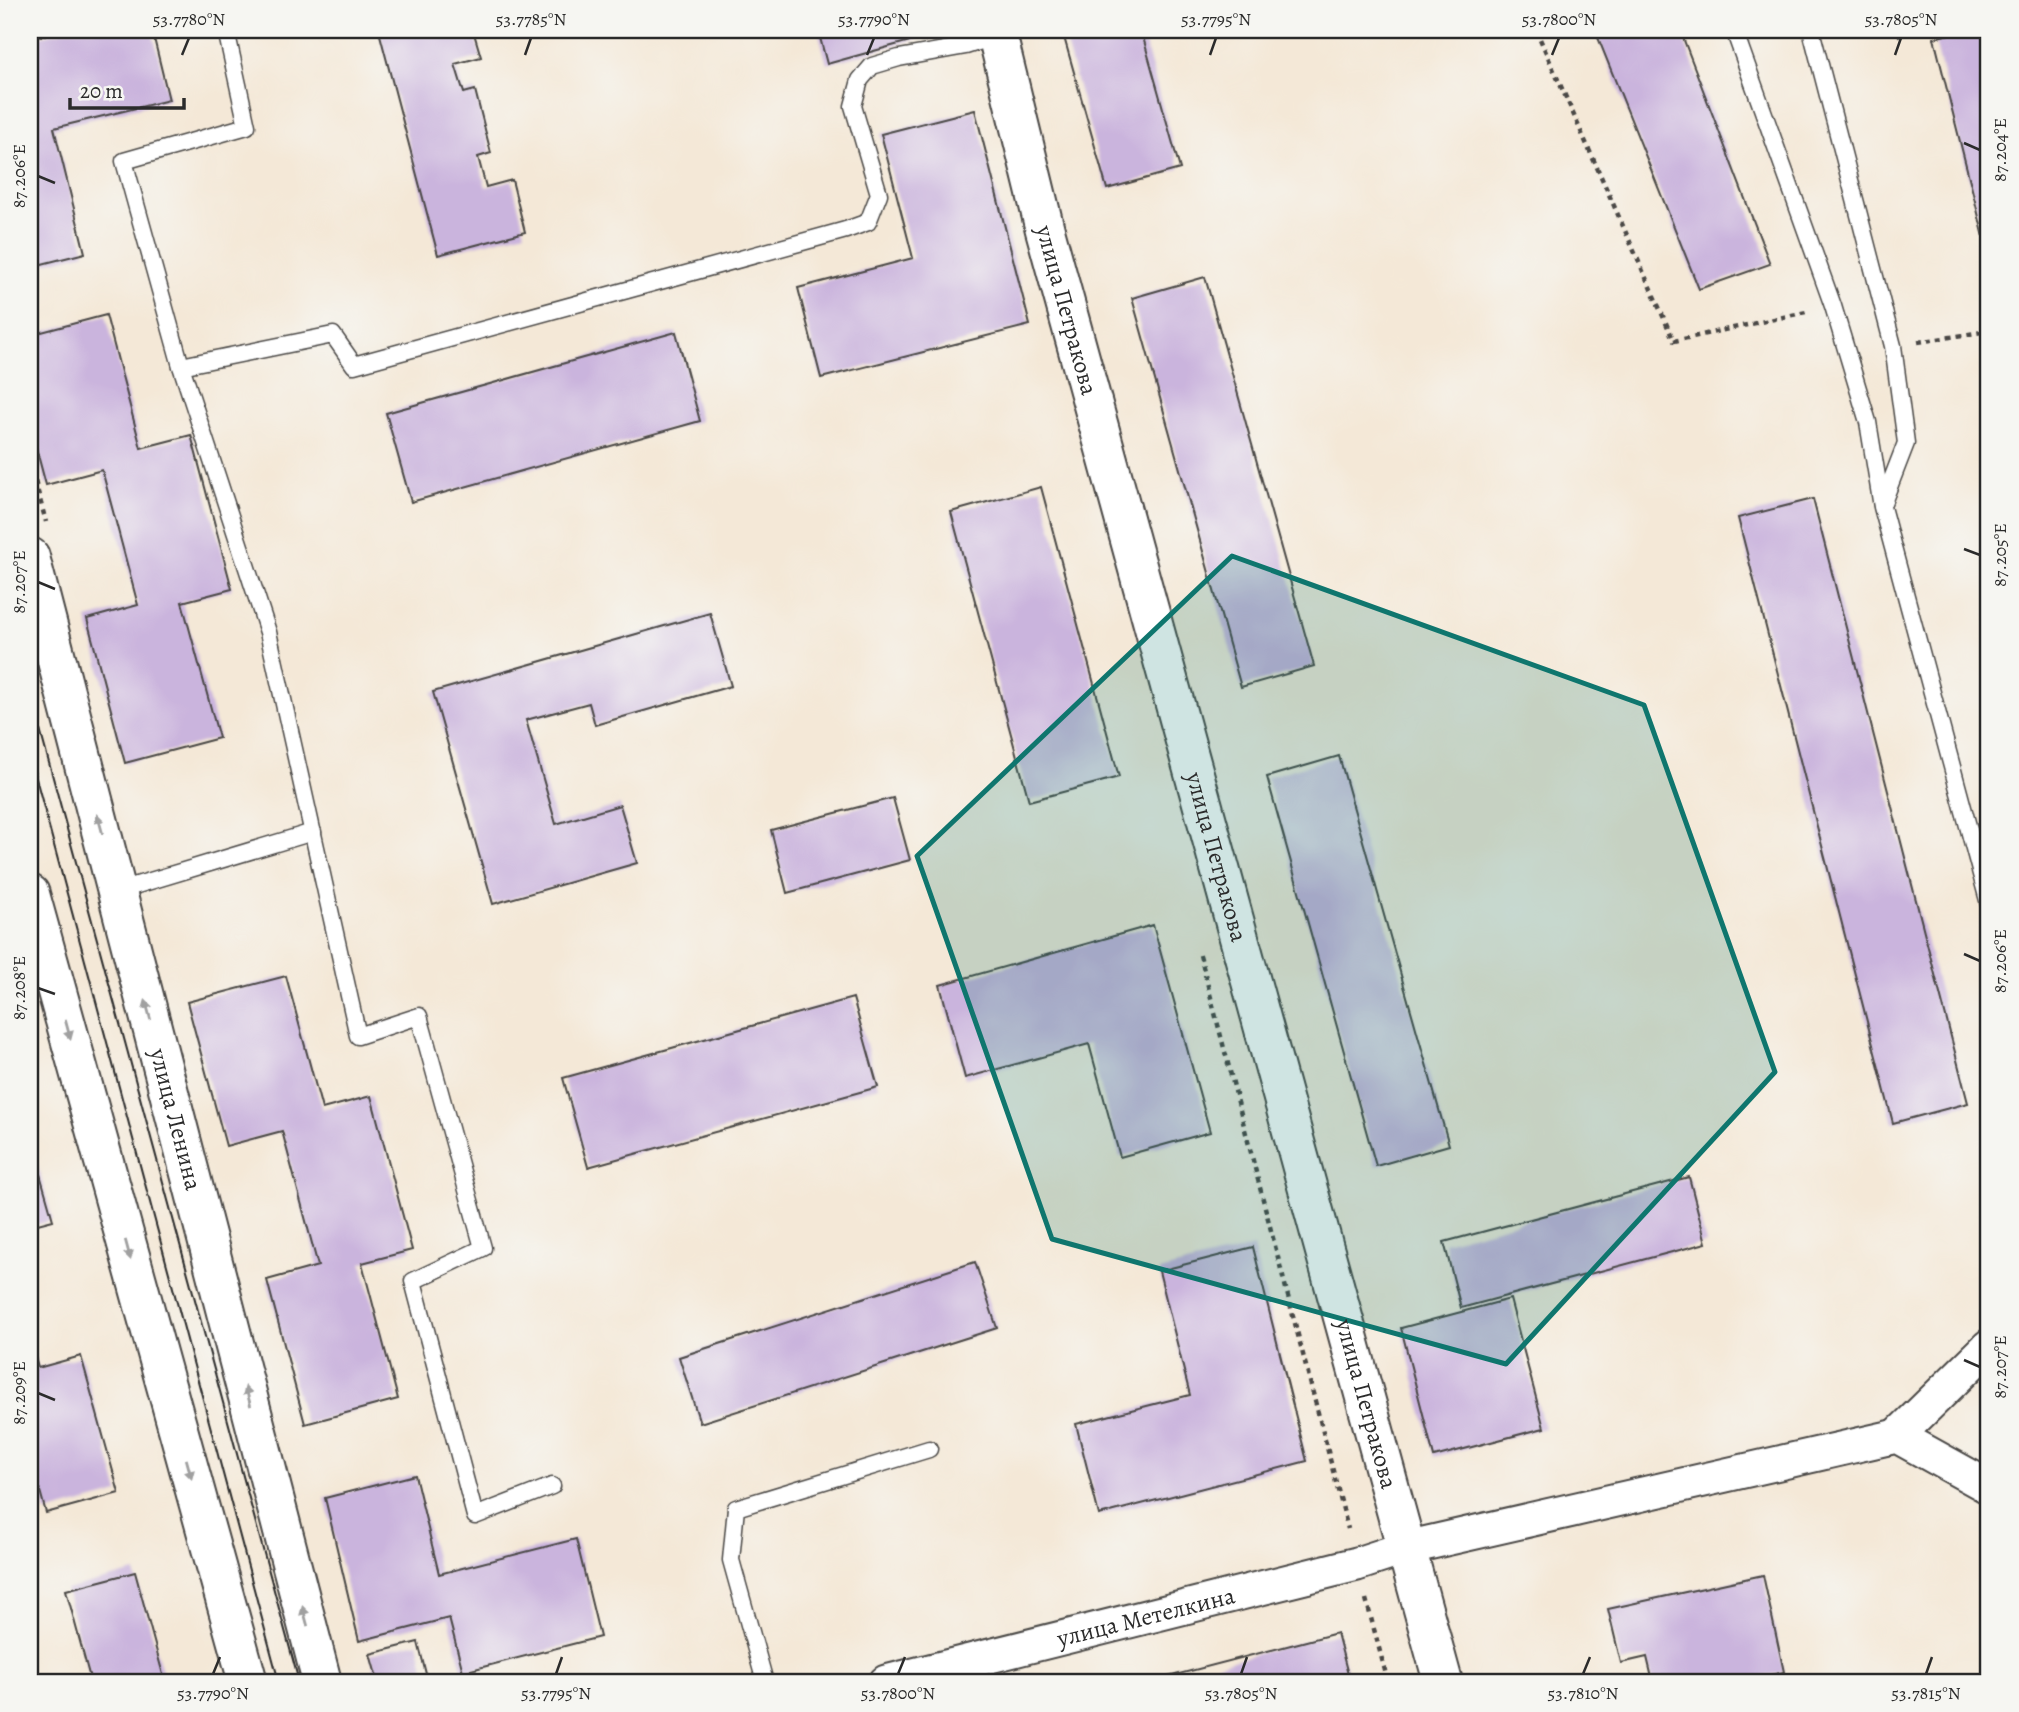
<svg xmlns="http://www.w3.org/2000/svg" width="2019" height="1712" font-family="Alegreya,serif">
	<style>
		.building { fill: #cab4dd }
		.lines { fill: none; stroke-linecap: round; stroke-linejoin: round }
		.service-casing { stroke: #494745; stroke-width: 19 }
		.minor-casing { stroke: #494745; stroke-width: 37 }
		.tertiary-casing { stroke: #494745; stroke-width: 42 }
		.secondary-casing { stroke: #494745; stroke-width: 42 }
		.path { stroke: #494745; stroke-width: 4.5; stroke-dasharray: 5 5; stroke-linecap: butt }
		.service { stroke: #fff; stroke-width: 16 }
		.minor { stroke: #fff; stroke-width: 33 }
		.tertiary { stroke: #fff; stroke-width: 38 }
		.secondary { stroke: #fff; stroke-width: 38 }
		.tram { stroke: #2b2b2b; stroke-width: 2 }
		.oneway { fill: #a0a0a0 }
		.marked { fill: #0f766e; fill-opacity: 0.2; stroke: #0f766e; stroke-width: 5; stroke-linejoin: round }
		.ticks { fill: none; stroke: #2b2b2b; stroke-width: 2.5 }
		.labels { text-anchor: middle; dominant-baseline: central; stroke-width: 7; stroke-linejoin: round; paint-order: stroke }
		.street-label { font-size: 24px; fill: #2b2b2b; stroke: #f6f6f2 }
		.neatline { fill: none; stroke: #2b2b2b; stroke-width: 2.5 }
		.ticks-label { font-size: 18px; text-anchor: middle; fill: #2b2b2b }
	</style>
	<rect width="100%" height="100%" fill="#f6f6f2"/>
	<filter id="ink" filterUnits="userSpaceOnUse"><feTurbulence type="fractalNoise" baseFrequency=".0143" numOctaves="2"/><feDisplacementMap in="SourceGraphic" scale="14" xChannelSelector="R" yChannelSelector="G"/><feConvolveMatrix kernelMatrix="1 2 1 2 8 2 1 2 1" color-interpolation-filters="sRGB"/></filter>
	<filter id="wash" filterUnits="userSpaceOnUse"><feTurbulence type="fractalNoise" baseFrequency=".00686" numOctaves="4" result="noise"/><feDisplacementMap in="SourceGraphic" scale="28" xChannelSelector="R" yChannelSelector="G"/><feGaussianBlur stdDeviation="1.57" result="paint"/><feColorMatrix in="noise" values="0 0 0 0 0 0 0 0 0 0 0 0 0 0 0 0 0 1.4 0 .05"/><feComposite in="paint" operator="in"/></filter>
	<g filter="url(#wash)">
		<rect width="100%" height="100%" fill="#f4e8d7"/>
		<g id="blocks">
			<!-- building -->
			<g class="building">
				<polygon points="66,30 152,30 169,100 54,128 85,253 30,267 30,39"/>
				<polygon points="473,30 481,57 455,64 464,93 475,90 491,153 478,157 486,187 512,180 525,232 438,255 379,31"/>
				<polygon points="818,30 914,30 917,39 827,64"/>
				<polygon points="1062,30 1141,30 1180,169 1107,189"/>
				<polygon points="1595,30 1680,30 1770,264 1699,289"/>
				<polygon points="1897,30 1921,30 1921,31 1899,36"/>
				<polygon points="1965,30 1989,30 1988,253 1934,38"/>
				<polygon points="975,110 1030,325 821,378 798,288 913,258 881,134"/>
				<polygon points="1205,277 1314,666 1241,687 1132,298"/>
				<polygon points="106,315 141,448 191,435 232,589 182,602 219,738 125,763 87,619 138,605 102,470 46,485 30,425 30,335"/>
				<polygon points="676,332 700,421 411,502 386,413"/>
				<polygon points="1041,487 1119,777 1029,801 951,512"/>
				<polygon points="1813,499 1968,1103 1893,1123 1738,518"/>
				<polygon points="710,613 731,686 595,725 589,703 526,720 556,824 620,805 637,863 493,904 433,692"/>
				<polygon points="1339,756 1449,1145 1376,1166 1267,777"/>
				<polygon points="893,798 910,860 787,893 771,830"/>
				<polygon points="1153,925 1210,1132 1120,1157 1089,1044 965,1078 940,985"/>
				<polygon points="286,976 322,1109 371,1096 412,1250 362,1263 398,1399 305,1424 267,1280 318,1266 282,1131 226,1146 187,1002"/>
				<polygon points="853,998 878,1087 588,1167 563,1078"/>
				<polygon points="30,1139 53,1220 30,1226"/>
				<polygon points="1689,1177 1706,1243 1461,1308 1444,1242"/>
				<polygon points="1253,1247 1307,1461 1099,1515 1076,1424 1190,1395 1159,1271"/>
				<polygon points="975,1262 997,1328 700,1423 679,1357"/>
				<polygon points="1510,1299 1544,1428 1434,1457 1401,1328"/>
				<polygon points="30,1340 38,1368 81,1356 119,1493 46,1513 30,1454"/>
				<polygon points="415,1475 439,1574 576,1539 600,1637 463,1672 449,1618 359,1641 325,1498"/>
				<polygon points="135,1572 165,1682 91,1682 66,1590"/>
				<polygon points="1763,1575 1784,1672 1741,1682 1653,1682 1647,1657 1621,1663 1608,1609"/>
				<polygon points="1337,1633 1350,1682 1152,1682 1152,1681"/>
				<polygon points="418,1642 428,1682 378,1682 370,1654"/>
			</g>
		</g>
	</g>
	<g filter="url(#ink)">
		<use href="#blocks" fill-opacity="0" stroke="#494745" stroke-width="2"/>
		<g class="lines">
			<!-- service casing -->
			<g class="service-casing">
				<g id="service">
					<polyline points="226,30 247,126 124,161 181,366 268,632 358,1036 419,1016 483,1248 413,1281 475,1516 552,1486"/>
					<polyline points="1734,30 1833,306 1868,422 1882,507 1989,904"/>
					<polyline points="1811,30 1893,346 1906,443 1882,505"/>
					<polyline points="181,366 333,335 354,365 846,230 868,222 879,194 853,106 860,80 872,66 899,58 966,46 997,36"/>
					<polyline points="117,891 313,832"/>
					<polyline points="765,1682 731,1560 736,1508 929,1449"/>
				</g>
			</g>
			<!-- minor casing -->
			<g class="minor-casing">
				<g id="minor">
					<polyline points="1897,1436 1989,1346"/>
					<path id="s1" d="M886,1682L1357,1564L1406,1548L1897,1436L1989,1487"/>
				</g>
			</g>
			<!-- tertiary casing -->
			<g class="tertiary-casing">
				<g id="tertiary">
					<path id="s2" d="M996,30L1045,230L1443,1682"/>
				</g>
			</g>
			<!-- secondary casing -->
			<g class="secondary-casing">
				<g id="secondary">
					<path id="s3" d="M30,557L322,1682"/>
					<polyline points="30,894 248,1682"/>
				</g>
			</g>
			<!-- path -->
			<g class="path">
				<polyline points="1536,30 1674,341 1806,312"/>
				<polyline points="1918,342 1989,331"/>
				<polyline points="30,462 46,522"/>
				<polyline points="1200,955 1348,1529"/>
				<polyline points="1366,1599 1388,1682"/>
			</g>
			<!-- service -->
			<use href="#service" class="service"/>
			<!-- minor -->
			<use href="#minor" class="minor"/>
			<!-- tertiary -->
			<use href="#tertiary" class="tertiary"/>
			<!-- secondary -->
			<use href="#secondary" class="secondary"/>
			<!-- tram -->
			<g class="tram">
				<polyline points="30,693 299,1682"/>
				<polyline points="30,756 279,1682"/>
			</g>
		</g>
		<!-- one-way arrows -->
		<defs><path id="oneway-solid" d="M-6-.8H1V-3.2L6.5 0L1 3.2V.8H-6Z" transform="scale(1.75)"/></defs>
		<g class="oneway">
			<use href="#oneway-solid" transform="translate(100 824) rotate(-105)"/>
			<use href="#oneway-solid" transform="translate(148 1010) rotate(-105)"/>
			<use href="#oneway-solid" transform="translate(68 1030) rotate(75)"/>
			<use href="#oneway-solid" transform="translate(128 1250) rotate(75)"/>
			<use href="#oneway-solid" transform="translate(248 1396) rotate(-105)"/>
			<use href="#oneway-solid" transform="translate(189 1469) rotate(75)"/>
			<use href="#oneway-solid" transform="translate(305 1616) rotate(-105)"/>
		</g>
	</g>
	<!-- marked area -->
	<path class="marked" d="M1232,556L1644,705L1775,1072L1506,1364L1052,1239L917,856Z"/>
	<!-- ticks -->
	<path class="ticks" d="M182,55L189,38M525,55L531,38M867,55L874,38M1210,55L1216,38M1552,55L1559,38M1895,55L1901,38M1964,143L1980,150M38,176L55,183M1964,549L1980,555M38,582L55,589M1964,954L1980,961M38,988L55,994M1964,1360L1980,1367M38,1393L55,1400M213,1674L220,1657M556,1674L562,1657M898,1674L905,1657M1241,1674L1247,1657M1583,1674L1590,1657M1926,1674L1932,1657"/>
	<g class="labels">
		<!-- street labels -->
		<g class="street-label">
			<text stroke="none"><textPath href="#s2" startOffset="289">улица Петракова</textPath></text>
			<text stroke="none"><textPath href="#s2" startOffset="856">улица Петракова</textPath></text>
			<text stroke="none"><textPath href="#s3" startOffset="581">улица Ленина</textPath></text>
			<text stroke="none"><textPath href="#s2" startOffset="1423">улица Петракова</textPath></text>
			<text stroke="none"><textPath href="#s1" startOffset="268">улица Метелкина</textPath></text>
		</g>
	</g>
	<!-- margin -->
	<rect width="2019" height="1712" fill="none" stroke="#f6f6f2" stroke-width="77"/>
	<!-- scale -->
	<path d="M70 98v10h114v-10" fill="none" stroke="#2b2b2b" stroke-width="3.5"/>
	<text x="80" y="98" font-size="21" fill="#2b2b2b" stroke="#f6f6f2" stroke-width="5" paint-order="stroke">20 m</text>
	<rect x="38" y="38" width="1942" height="1636" class="neatline"/>
	<g class="ticks-label">
		<text x="189" y="25">53.7780°N</text>
		<text x="531" y="25">53.7785°N</text>
		<text x="874" y="25">53.7790°N</text>
		<text x="1216" y="25">53.7795°N</text>
		<text x="1559" y="25">53.7800°N</text>
		<text x="1901" y="25">53.7805°N</text>
		<text transform="translate(2000 150) rotate(-90)" y="6">87.204°E</text>
		<text transform="translate(19 176) rotate(-90)" y="6">87.206°E</text>
		<text transform="translate(2000 555) rotate(-90)" y="6">87.205°E</text>
		<text transform="translate(19 582) rotate(-90)" y="6">87.207°E</text>
		<text transform="translate(2000 961) rotate(-90)" y="6">87.206°E</text>
		<text transform="translate(19 988) rotate(-90)" y="6">87.208°E</text>
		<text transform="translate(2000 1367) rotate(-90)" y="6">87.207°E</text>
		<text transform="translate(19 1393) rotate(-90)" y="6">87.209°E</text>
		<text x="213" y="1699">53.7790°N</text>
		<text x="556" y="1699">53.7795°N</text>
		<text x="898" y="1699">53.7800°N</text>
		<text x="1241" y="1699">53.7805°N</text>
		<text x="1583" y="1699">53.7810°N</text>
		<text x="1926" y="1699">53.7815°N</text>
	</g>
</svg>
